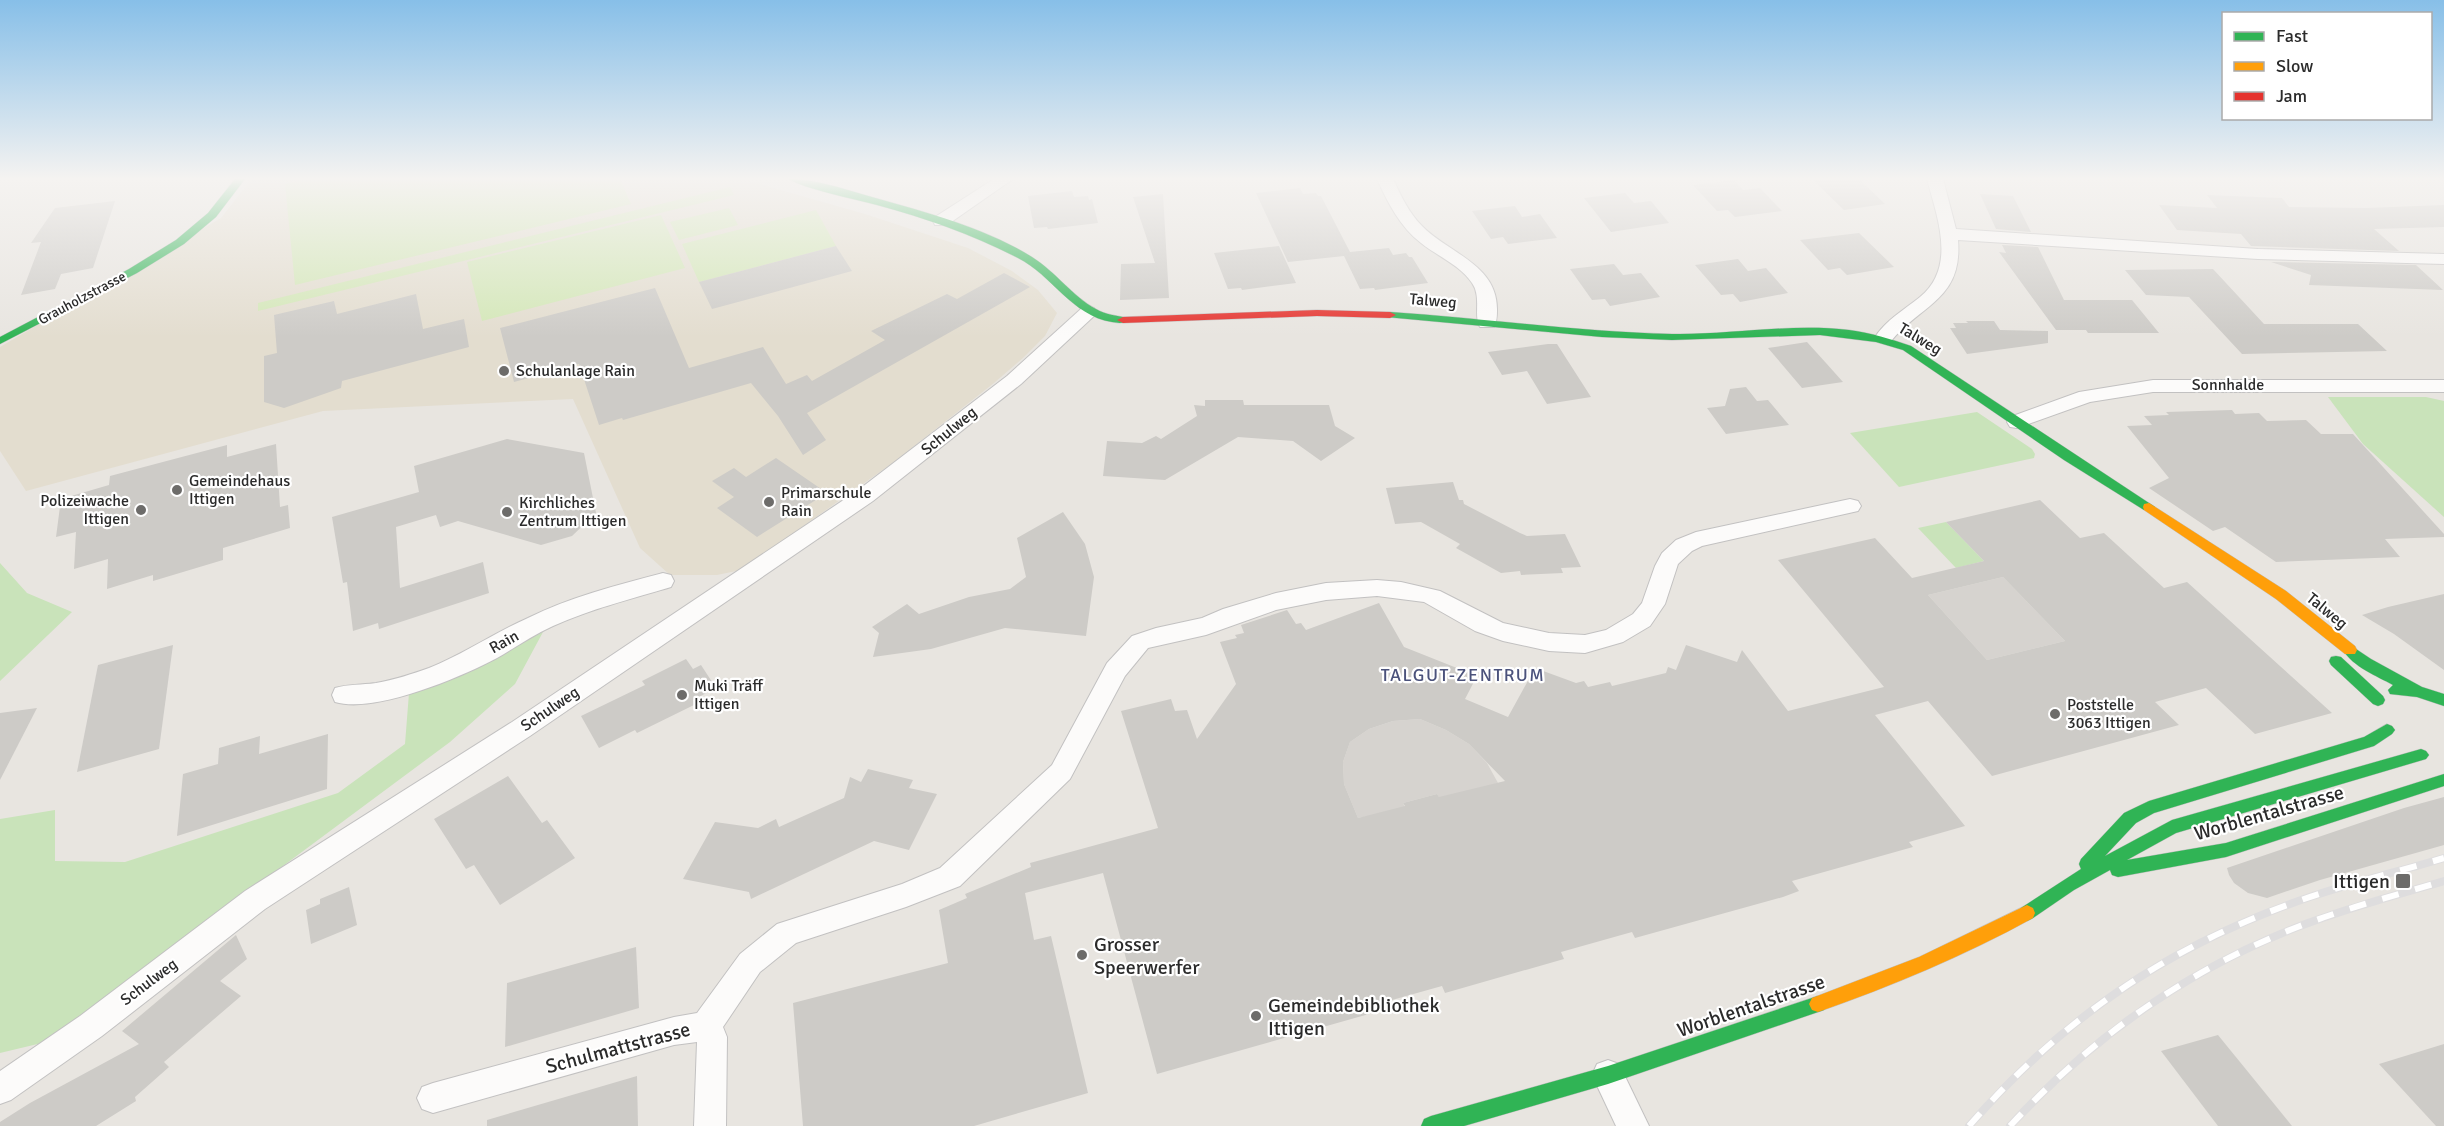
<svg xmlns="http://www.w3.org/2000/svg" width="2444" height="1126" font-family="Signika,sans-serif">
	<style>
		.education { fill: #e3ddcf }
		.green { fill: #c9e3ba }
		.pitch { fill: #d3e7b7 }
		.plaza { fill: #d6d3cf }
		.building { fill: #cdcbc7; fill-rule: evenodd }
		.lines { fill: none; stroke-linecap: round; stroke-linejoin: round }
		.street-casing { stroke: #c2c1c1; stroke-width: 2 }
		.fast-casing { stroke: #c2c1c1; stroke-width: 1 }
		.slow-casing { stroke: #c2c1c1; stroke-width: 1 }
		.jam-casing { stroke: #c2c1c1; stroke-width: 1 }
		.street { fill: #fcfbfa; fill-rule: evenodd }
		.fast { fill: #30b455; fill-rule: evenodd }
		.slow { fill: #ff9f0a; fill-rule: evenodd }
		.jam { fill: #e5322d; fill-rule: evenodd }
		.rail-casing { stroke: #deddde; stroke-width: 8 }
		.rail { stroke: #fff; stroke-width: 6; stroke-dasharray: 17; stroke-linecap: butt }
		.poi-dot { fill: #6d6c6a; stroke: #fff; stroke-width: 2 }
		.labels { text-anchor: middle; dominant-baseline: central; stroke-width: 4.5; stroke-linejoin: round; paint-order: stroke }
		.far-street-label { font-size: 14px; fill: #2b2b2b; stroke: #fff }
		.street-label { font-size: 16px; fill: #2b2b2b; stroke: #fff }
		.poi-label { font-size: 16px; fill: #2b2b2b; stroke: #fff; text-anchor: start }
		.neighbourhood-label { font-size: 18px; letter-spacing: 1.5px; fill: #4b527b; stroke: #fff }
		.near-street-label { font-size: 20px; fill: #2b2b2b; stroke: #fff }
		.near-poi-label { font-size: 20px; fill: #2b2b2b; stroke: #fff; text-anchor: start }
	</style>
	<rect width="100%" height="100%" fill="#e8e5e0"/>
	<!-- education -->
	<polygon class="education" points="260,179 742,179 865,214 968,248 1012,271 1038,290 1057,313 1045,336 1023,358 994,383 894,462 741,570 717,575 670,575 640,548 573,399 323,411 26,491 0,451 0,347 221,218 250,181"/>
	<!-- green -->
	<g class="green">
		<polygon points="2328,397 2426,397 2444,401 2444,517 2363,444"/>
		<polygon points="1977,412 2032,449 2035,454 2034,458 1899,487 1850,433"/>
		<polygon points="1946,522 1984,561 1956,568 1918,528"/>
		<polygon points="0,563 27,593 72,612 0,681"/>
		<polygon points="543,632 515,684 450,742 46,1042 0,1053 0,819 55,810 55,861 125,862 338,793 405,744 409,693 470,667"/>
	</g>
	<!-- pitch -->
	<g class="pitch">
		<polygon points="306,179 620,179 631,204 295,285 285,184"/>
		<polygon points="730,187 734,195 258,311 258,303"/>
		<polygon points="729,208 738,225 679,240 670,222"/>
		<polygon points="816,210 836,246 699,282 682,244"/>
		<polygon points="661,215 685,268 482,321 467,262"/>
	</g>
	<!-- plaza -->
	<g class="plaza">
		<polygon points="2003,577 2065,641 1987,660 1928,595"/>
		<polygon points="1420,719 1446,730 1469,744 1487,763 1498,783 1441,801 1437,794 1403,803 1406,809 1358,818 1344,784 1343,762 1350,742 1369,729 1393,721"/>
	</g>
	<!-- building -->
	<g class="building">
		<polygon points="1812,179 1859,179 1885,204 1844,210"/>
		<polygon points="1734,180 1743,190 1760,188 1782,211 1735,217 1728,210 1717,211 1693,185"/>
		<polygon points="1300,188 1303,194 1316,193 1318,196 1321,196 1350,252 1389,248 1393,255 1406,253 1409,257 1412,257 1428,283 1375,290 1374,288 1360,289 1344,256 1288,262 1256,193"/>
		<polygon points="1072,191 1074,197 1088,196 1089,200 1092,199 1098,223 1048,229 1047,227 1034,228 1028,196"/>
		<polygon points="1625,193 1634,203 1651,201 1669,223 1611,232 1584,198"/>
		<polygon points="1163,194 1169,298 1120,300 1121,264 1155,263 1133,197"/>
		<polygon points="1980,194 2013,196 2031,232 1996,229"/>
		<polygon points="2207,195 2282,198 2289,207 2366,208 2444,205 2444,227 2374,229 2399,251 2251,246 2241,234 2177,230 2159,205 2217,208"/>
		<polygon points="115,201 93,268 61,274 55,289 21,295 41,242 31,243 55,208"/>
		<polygon points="1515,206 1522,217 1540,214 1557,238 1508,244 1503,237 1491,239 1472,211"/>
		<polygon points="1859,233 1894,267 1847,275 1840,268 1828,270 1800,240"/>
		<polygon points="2002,245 2038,247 2064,300 2132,300 2159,333 2088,333 2086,330 2056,330 1999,252 2006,253"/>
		<polygon points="836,246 852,271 712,309 699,282"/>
		<polygon points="1279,246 1296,283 1242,290 1241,288 1228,289 1214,253"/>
		<polygon points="1738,259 1748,271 1766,268 1788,293 1740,302 1733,294 1721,295 1695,265"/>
		<polygon points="2271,262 2416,265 2443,290 2309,285 2311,275"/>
		<polygon points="1614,264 1623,275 1641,273 1660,297 1610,306 1605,299 1592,300 1570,269"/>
		<polygon points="2213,269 2264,324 2358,324 2387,351 2242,354 2189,297 2146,295 2125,270"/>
		<polygon points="1004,273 1030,287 807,413 826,440 803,455 778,416 751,383 623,420 622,418 599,425 579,364 514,382 500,328 655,288 689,368 763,347 786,384 807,375 812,381 885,340 871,331 947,294 957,299"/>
		<polygon points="416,294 423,329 464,319 469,347 342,381 341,388 284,408 264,402 264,356 277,353 274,315 334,301 337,314"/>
		<polygon points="1966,321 1994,321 2000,330 2048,331 2048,343 1967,354 1950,328 1956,328 1953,323 1968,323"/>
		<polygon points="1807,342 1826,363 1843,382 1802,388 1768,348"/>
		<polygon points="1548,344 1557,344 1591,397 1547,404 1527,371 1502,375 1488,352"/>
		<polygon points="1746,387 1757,401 1768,400 1789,425 1726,434 1707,408 1725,406 1730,389"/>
		<polygon points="1205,400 1243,400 1244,405 1329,405 1335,426 1355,438 1321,461 1293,441 1238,437 1165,480 1103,476 1107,441 1142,443 1156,436 1161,439 1197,416 1194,405 1205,406"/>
		<polygon points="2232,410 2235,414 2259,413 2267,421 2306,420 2321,434 2353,434 2444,534 2444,537 2385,539 2400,557 2276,562 2225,527 2213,531 2149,488 2169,478 2127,426 2152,425 2144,416 2169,415 2166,412"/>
		<polygon points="507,439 584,453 596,513 572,536 541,545 458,521 440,527 436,515 396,527 400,588 483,562 489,593 379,629 378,623 353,631 347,582 343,583 332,517 419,492 414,466"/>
		<polygon points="276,444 280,507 288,505 290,528 223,548 223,560 153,581 153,575 107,589 108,559 74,569 76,532 56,537 61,499 109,485 110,476 227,445 227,457"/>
		<polygon points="776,458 827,493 757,537 717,508 734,497 712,481 734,468 746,477"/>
		<polygon points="1453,482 1459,500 1463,500 1464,504 1520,533 1527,536 1565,534 1581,567 1561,568 1563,573 1521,575 1520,571 1501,573 1456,548 1460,544 1421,522 1395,524 1386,488"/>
		<path d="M2040,500L2080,538L2104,533L2164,588L2187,582L2332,713L2255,734L2206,688L2155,702L2179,725L1992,776L1928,701L1875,715L1965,826L1909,842L1913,847L1792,881L1799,891L1783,897L1635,938L1632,932L1561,952L1564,959L1445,993L1442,986L1367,1007L1369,1014L1157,1074L1103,873L1025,893L1034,940L1051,936L1088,1093L974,1126H803L793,1003L948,963L939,910L967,898L965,894L1031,867L1030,863L1158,828L1121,711L1171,699L1175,711L1187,710L1197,739L1236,684L1220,642L1237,638L1235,635L1244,633L1241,625L1287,610L1296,624L1301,623L1306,630L1379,603L1404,647L1477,676L1465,699L1508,717L1535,668L1576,683L1584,681L1588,687L1610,682L1612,686L1666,673L1668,667L1676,670L1686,645L1737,662L1742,650L1788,711L1884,687L1778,560L1875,538L1912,578L1984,561L1946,522ZM2003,577L2065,641L1987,660L1928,595ZM1420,719L1446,730L1469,744L1505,781L1439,797L1437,794L1403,803L1405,806L1358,818L1344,784L1343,762L1350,742L1369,729L1393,721Z"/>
		<polygon points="1063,512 1085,544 1094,577 1086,636 1005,628 931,649 873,657 879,633 872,627 907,604 919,614 969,597 1010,589 1026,577 1017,538"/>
		<polygon points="2444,594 2444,670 2394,634 2362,615 2388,607"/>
		<polygon points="173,645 159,749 77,772 98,665"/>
		<polygon points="686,659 693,669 701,665 716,688 693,700 696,704 637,733 635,730 599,748 581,716 645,685 642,681"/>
		<polygon points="37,708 0,780 0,713"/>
		<polygon points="328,734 327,789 177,836 183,774 218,764 219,748 260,736 259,754"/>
		<polygon points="868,769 913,780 909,788 937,794 909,850 874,841 751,899 749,892 683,879 715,822 758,828 776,819 779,827 844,798 850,777 861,782"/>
		<polygon points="508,776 542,823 547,820 575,858 500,905 474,865 466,869 434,819"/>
		<polygon points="2444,797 2444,845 2320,880 2267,898 2248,893 2234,883 2229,875 2227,868 2404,808"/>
		<polygon points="349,887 357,925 311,944 306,910 320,904 320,899"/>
		<polygon points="236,935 247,959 220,981 241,996 164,1062 169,1067 135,1097 136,1101 96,1126 0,1126 0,1122 30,1103 139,1044 122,1031"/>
		<polygon points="636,947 639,1008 505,1047 507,983"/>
		<polygon points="2218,1035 2292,1126 2218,1126 2161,1051"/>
		<polygon points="2444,1044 2444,1126 2436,1126 2379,1064"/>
		<polygon points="637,1076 638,1126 487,1126 487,1120"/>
	</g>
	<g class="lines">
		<!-- street casing -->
		<g class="street-casing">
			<g id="street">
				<polygon points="994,179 1013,179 947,225 935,225 933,221 935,217"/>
				<path d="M1377,179H1393C1401,196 1409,213 1422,226C1448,253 1497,264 1497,309C1497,316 1497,321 1494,327H1480C1473,316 1482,297 1472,283C1460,265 1437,256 1421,243C1400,227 1388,203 1377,179Z"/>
				<path d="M1927,179H1943L1956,229L2258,249L2444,254V264L2258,259L1958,240C1963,299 1922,304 1891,341H1877L1875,337C1886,320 1904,310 1920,297C1957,267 1937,217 1927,179Z"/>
				<polygon points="1088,307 1094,308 1097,312 1094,316 1021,384 873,501 530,736 265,909 102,1036 11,1100 0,1104 0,1071 80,1016 245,891 512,722 857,491 1007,376 1082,308"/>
				<polygon points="2153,380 2444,380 2444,392 2153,392 2090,402 2017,428 2010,427 2007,422 2010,417 2079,392"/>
				<polygon points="1850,499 1858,501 1861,506 1858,511 1702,546 1692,551 1678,564 1665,604 1650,626 1623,642 1585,653 1549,651 1503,641 1475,631 1424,602 1377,596 1326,600 1276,610 1206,635 1148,648 1125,676 1070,779 960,886 906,907 796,943 760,972 723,1027 727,1037 726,1126 694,1126 697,1042 674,1045 433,1113 422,1109 417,1098 422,1087 433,1083 674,1017 697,1013 740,954 777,924 902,884 940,868 1052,765 1107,663 1132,636 1156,628 1202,618 1223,609 1276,593 1326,583 1377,580 1401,582 1440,591 1503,623 1549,633 1585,635 1606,630 1633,614 1642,603 1655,566 1662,553 1676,540 1696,532"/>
				<path d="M663,573L671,575L674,581L671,587C631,599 591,609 553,626C533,635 516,647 497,658C461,677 375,714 335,702L332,695L335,688C348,684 362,685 376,683C394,680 412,674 429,668C464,654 494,633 528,618C570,597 617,585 663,573Z"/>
				<polygon points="1608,1060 1619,1064 1649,1126 1616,1126 1592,1075 1597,1064"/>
			</g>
		</g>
		<!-- fast casing -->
		<g class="fast-casing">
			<g id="fast">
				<polygon points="235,179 245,179 216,217 184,244 137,273 0,344 0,337 129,269 176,240 208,213"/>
				<path d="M789,179C815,179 840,188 865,195C921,211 982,226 1032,257C1056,272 1072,296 1096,309C1106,315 1116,315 1127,318L1129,320C1123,324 1118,323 1112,322C1072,316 1052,275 1018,258C973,235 926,218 877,205C858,200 801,188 789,179Z"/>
				<path d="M1390,312C1484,318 1578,332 1672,334C1731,335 1790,323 1849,330C1871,333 1891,339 1911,346L2155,507L2154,510H2144L2064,460L1903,350L1876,342L1820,335L1672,340L1602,337L1386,317V313Z"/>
				<path d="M2350,645L2371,659L2422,687L2444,694V706L2417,697L2390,694L2388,690L2393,685C2377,676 2353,667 2343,650L2345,646Z"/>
				<polygon points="2336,656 2341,657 2383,696 2385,700 2383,704 2378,706 2373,704 2331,665 2329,661 2331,657"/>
				<polygon points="2387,724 2392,726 2395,730 2392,734 2374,746 2154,813 2136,823 2105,856 2172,820 2421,749 2426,751 2429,755 2426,759 2176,833 2127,860 2226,843 2444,774 2444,786 2226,857 2118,877 2112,875 2110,870 2074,890 2033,918 2027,921 2021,918 2019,913 2021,908 2081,869 2079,864 2081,859 2124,813 2149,801 2364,737"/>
				<polygon points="1818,996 1824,998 1827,1004 1824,1010 1608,1084 1464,1126 1421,1126 1424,1119 1431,1116 1608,1066"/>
			</g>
		</g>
		<!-- slow casing -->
		<g class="slow-casing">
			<g id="slow">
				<polygon points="2149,503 2286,591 2355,646 2357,650 2355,654 2345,654 2276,599 2144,510 2143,507 2144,504"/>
				<path d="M2027,905L2033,908L2035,913L2033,918C1964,956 1892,986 1818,1012L1812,1010L1809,1004L1812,998L1919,957Z"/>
			</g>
		</g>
		<!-- jam casing -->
		<g class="jam-casing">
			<polygon id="jam" points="1317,310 1390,312 1396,315 1390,318 1317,316 1123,323 1117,320 1123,317"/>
		</g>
		<!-- street -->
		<use href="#street" class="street"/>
		<!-- fast -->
		<use href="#fast" class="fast"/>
		<!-- slow -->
		<use href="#slow" class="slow"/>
		<!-- jam -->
		<use href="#jam" class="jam"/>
		<!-- rail casing -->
		<g class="rail-casing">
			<g id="rail">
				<path d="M1969,1126C2063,1018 2168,946 2304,899C2350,883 2397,872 2444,858"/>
				<path d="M2010,1126C2092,1037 2187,970 2300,926C2347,908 2396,895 2444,881"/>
			</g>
		</g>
		<!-- rail -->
		<use href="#rail" class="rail"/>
	</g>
	<!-- sky -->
	<linearGradient id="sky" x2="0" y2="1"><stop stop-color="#87bfe8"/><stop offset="0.53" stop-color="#f5f3f1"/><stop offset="1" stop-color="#f5f3f1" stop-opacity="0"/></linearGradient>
	<rect width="2444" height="337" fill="url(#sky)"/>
	<!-- markers -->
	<g class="poi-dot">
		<circle cx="504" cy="371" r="6"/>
		<circle cx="177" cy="490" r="6"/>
		<circle cx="769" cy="502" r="6"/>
		<circle cx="141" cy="510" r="6"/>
		<circle cx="507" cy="512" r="6"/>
		<circle cx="682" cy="695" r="6"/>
		<circle cx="2055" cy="714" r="6"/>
		<rect x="2395" y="873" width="16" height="16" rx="3"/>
		<circle cx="1082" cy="955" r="6"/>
		<circle cx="1256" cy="1016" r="6"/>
	</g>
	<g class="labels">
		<!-- far-street labels -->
		<g class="far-street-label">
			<text transform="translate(82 298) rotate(-28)">Grauholzstrasse</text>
		</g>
		<!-- street labels -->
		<g class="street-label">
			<text transform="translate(1433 301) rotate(5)">Talweg</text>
			<text transform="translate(1920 339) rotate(31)">Talweg</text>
			<text x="2228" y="385">Sonnhalde</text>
			<text transform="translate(949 431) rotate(-39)">Schulweg</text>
			<text transform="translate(2327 611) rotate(39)">Talweg</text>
			<text transform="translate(504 642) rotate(-29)">Rain</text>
			<text transform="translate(550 709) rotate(-34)">Schulweg</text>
			<text transform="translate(149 982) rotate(-37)">Schulweg</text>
		</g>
		<!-- poi labels -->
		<g class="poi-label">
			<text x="516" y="371">Schulanlage Rain</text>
			<text x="189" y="481">Gemeindehaus<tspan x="189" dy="18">Ittigen</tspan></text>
			<text x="781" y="493">Primarschule<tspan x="781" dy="18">Rain</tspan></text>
			<text x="129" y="501" text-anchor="end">Polizeiwache<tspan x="129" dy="18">Ittigen</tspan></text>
			<text x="519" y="503">Kirchliches<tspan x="519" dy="18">Zentrum Ittigen</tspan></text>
			<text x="694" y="686">Muki Träff<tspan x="694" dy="18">Ittigen</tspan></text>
			<text x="2067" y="705">Poststelle<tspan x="2067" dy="18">3063 Ittigen</tspan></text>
		</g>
		<!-- neighbourhood labels -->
		<g class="neighbourhood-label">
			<text x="1463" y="675">TALGUT-ZENTRUM</text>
		</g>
		<!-- near-street labels -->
		<g class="near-street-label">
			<text transform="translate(2269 813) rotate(-16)">Worblentalstrasse</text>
			<text transform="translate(1751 1006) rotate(-19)">Worblentalstrasse</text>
			<text transform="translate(618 1048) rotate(-15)">Schulmattstrasse</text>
		</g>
		<!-- near-poi labels -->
		<g class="near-poi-label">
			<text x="2390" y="881" text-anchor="end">Ittigen</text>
			<text x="1094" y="944">Grosser<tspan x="1094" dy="23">Speerwerfer</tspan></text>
			<text x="1268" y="1005">Gemeindebibliothek<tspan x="1268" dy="23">Ittigen</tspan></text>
		</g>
	</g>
	<!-- legend -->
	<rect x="2222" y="12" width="210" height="108" fill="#ffffff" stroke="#aaaaaa" stroke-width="1.5"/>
	<rect x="2234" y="32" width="30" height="9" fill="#30b455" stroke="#aaaaaa" stroke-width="1.5"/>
	<text x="2276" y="42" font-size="18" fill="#2b2b2b">Fast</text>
	<rect x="2234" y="62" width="30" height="9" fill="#ff9f0a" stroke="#aaaaaa" stroke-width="1.5"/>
	<text x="2276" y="72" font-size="18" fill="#2b2b2b">Slow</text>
	<rect x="2234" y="92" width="30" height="9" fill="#e5322d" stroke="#aaaaaa" stroke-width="1.5"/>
	<text x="2276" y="102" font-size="18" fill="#2b2b2b">Jam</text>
</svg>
